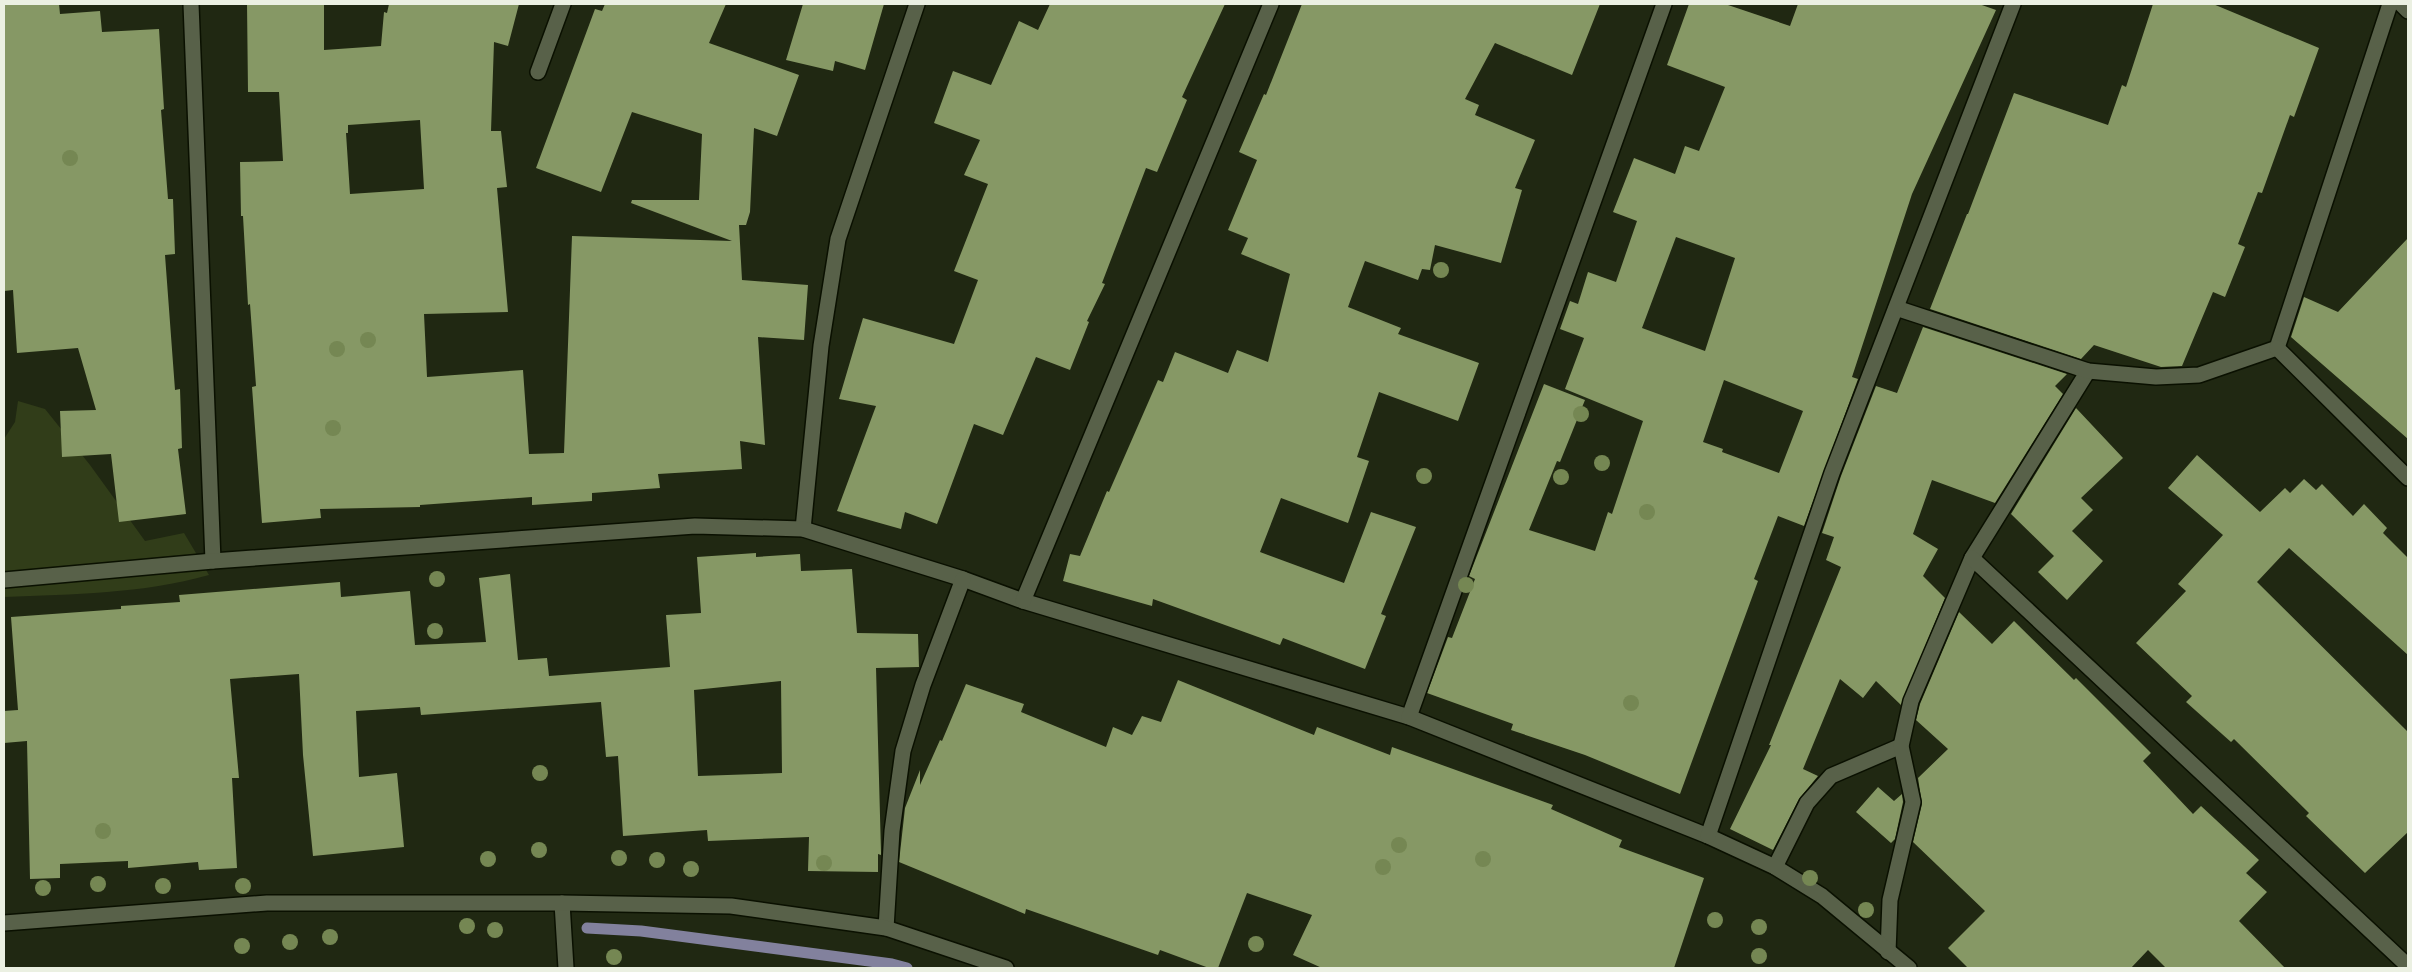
<svg xmlns="http://www.w3.org/2000/svg" width="2412" height="972" font-family="'PT Serif',serif">
	<style>
		.green { fill: #313d19 }
		.lines { fill: none; stroke-linecap: round; stroke-linejoin: round }
		.stream { stroke: #82819d; stroke-width: 11 }
		.building { fill: #869865; fill-rule: evenodd }
		.service-casing { stroke: #0a1000; stroke-width: 18 }
		.minor-casing { stroke: #0a1000; stroke-width: 18 }
		.tertiary-casing { stroke: #0a1000; stroke-width: 18 }
		.service { stroke: #586149; stroke-width: 15 }
		.minor { stroke: #586149; stroke-width: 15 }
		.tertiary { stroke: #586149; stroke-width: 15 }
		.tree { fill: #758753 }
	</style>
	<rect width="100%" height="100%" fill="#202812"/>
	<!-- green -->
	<path class="green" d="M18,401L45,409L90,465L145,541L184,533L209,575C142,594 73,594 4,597V439L15,422Z"/>
	<g class="lines">
		<!-- stream -->
		<polyline class="stream" points="587,928 641,931 892,964 907,968"/>
	</g>
	<!-- building -->
	<g class="building">
		<polygon points="4,4 59,4 60,14 100,11 102,32 159,29 164,109 161,110 168,199 173,199 175,254 165,255 175,390 180,389 182,448 178,449 186,514 119,522 111,454 62,457 60,411 96,410 78,348 17,353 13,290 4,291"/>
		<path d="M247,4H324V50L381,46L384,12L387,13L389,4H519L508,46L494,42L491,131H501L507,187L497,188L508,312L424,314L427,377L523,370L529,454L564,453L572,236L732,241L631,203L632,200H699L702,134L632,112L601,192L536,168L595,9L602,11L605,4H726L709,43L799,75L777,136L754,128L750,212L746,225H739L742,280L808,285L804,340L758,337L765,445L740,441L742,469L658,474L660,488L592,493V501L532,505V497L420,505V507L320,509L321,518L262,523L252,387L256,386L250,304L248,305L243,216H241L240,162L283,161L279,92H248ZM420,120L424,189L350,194L346,133H348V125Z"/>
		<polygon points="803,4 884,4 865,70 835,61 833,71 786,60"/>
		<polygon points="1050,4 1225,4 1182,97 1187,100 1157,172 1146,168 1102,283 1105,284 1087,321 1089,322 1070,370 1036,357 1003,435 974,424 937,524 905,512 901,529 837,511 876,406 839,399 863,318 954,344 978,280 954,271 988,184 964,175 980,140 934,123 953,71 991,85 1019,21 1038,30"/>
		<polygon points="1302,4 1600,4 1572,75 1495,43 1465,99 1479,105 1475,115 1535,140 1515,188 1522,190 1501,263 1435,245 1430,270 1422,269 1418,280 1365,261 1348,307 1401,328 1398,334 1479,363 1458,421 1379,392 1357,457 1369,461 1348,523 1281,498 1260,552 1344,583 1371,512 1416,527 1381,614 1386,616 1365,669 1283,638 1280,645 1153,599 1152,606 1063,581 1070,554 1080,556 1107,491 1109,492 1158,380 1163,382 1175,352 1228,373 1237,350 1268,362 1290,274 1241,254 1248,238 1228,230 1257,160 1239,152 1264,94 1266,95"/>
		<path d="M1689,4H1725L1790,26L1798,4H1979L1996,10L1912,194L1852,377L1858,379L1804,526L1778,516L1754,579L1758,581L1680,794L1585,755L1511,730L1513,724L1427,693L1448,637L1452,638L1475,579L1469,576L1544,384L1585,400L1560,462L1557,461L1529,530L1595,551L1608,512L1612,514L1643,421L1565,389L1584,338L1560,329L1570,301L1578,304L1588,272L1616,282L1637,221L1613,212L1634,158L1675,174L1685,146L1699,151L1725,87L1667,65ZM1676,237L1735,258L1705,351L1642,328ZM1724,380L1803,411L1779,473L1722,452L1723,449L1703,442Z"/>
		<polygon points="2153,4 2213,4 2319,48 2294,117 2290,115 2262,193 2258,192 2238,244 2245,247 2225,297 2213,292 2182,366 2161,367 2094,345 2081,359 1930,309 1967,214 1968,214 2014,93 2108,125 2122,85 2126,87"/>
		<polygon points="2408,238 2408,439 2291,337 2304,297 2338,312"/>
		<polygon points="1923,327 2067,374 2055,386 2063,394 1995,503 1932,480 1913,534 1938,549 1923,576 1945,598 1901,705 1876,681 1863,698 1840,679 1803,769 1818,776 1799,799 1773,850 1730,829 1771,745 1769,745 1841,567 1826,560 1834,537 1822,533 1841,476 1876,386 1897,393"/>
		<polygon points="2076,408 2123,458 2081,498 2093,510 2072,531 2103,561 2067,600 2038,572 2054,556 2011,514"/>
		<polygon points="2197,455 2260,512 2285,488 2290,493 2304,479 2316,490 2322,484 2353,516 2364,504 2387,528 2383,533 2408,558 2408,655 2289,548 2257,582 2408,732 2408,832 2365,873 2306,816 2309,813 2234,739 2231,742 2186,702 2192,696 2136,643 2186,591 2178,584 2223,535 2168,488"/>
		<path d="M756,553V557L800,554L801,571L852,569L857,633L918,634L919,667L876,668L881,852V855L878,854V872L808,871L809,837L708,841L707,830L623,836L618,756L606,757L601,702L421,715L420,707L356,711L359,777L397,773L404,847L313,856L303,755L299,674L230,679L239,778H232L237,868L199,870L198,862L128,868V861L60,864V878L30,879L27,741L4,743V711L18,710L11,617L121,609V606L180,602L179,595L340,582L341,597L410,591L415,645L486,642L479,578L510,574L518,660L547,658L549,676L670,667L666,615L701,613L697,557ZM781,681L782,773L698,776L694,690Z"/>
		<polygon points="1959,612 1992,644 2014,621 2074,680 2076,678 2151,753 2143,761 2193,814 2201,806 2259,860 2246,873 2267,892 2239,921 2285,968 2166,968 2148,950 2131,968 1968,968 1948,948 1985,911 1913,842 1922,804 1918,778 1948,749 1916,720 1920,704"/>
		<polygon points="1178,680 1314,735 1317,727 1390,755 1392,747 1553,805 1551,809 1622,840 1619,847 1704,878 1674,968 1322,968 1293,955 1312,915 1247,893 1218,968 1209,968 1160,950 1158,955 1026,909 1025,914 899,862 905,808 920,770 920,785 940,740 942,741 966,684 1024,704 1021,712 1106,747 1113,727 1132,735 1142,716 1161,722"/>
		<polygon points="1878,787 1894,801 1902,794 1903,802 1895,839 1891,843 1856,812"/>
	</g>
	<g class="lines">
		<!-- service casing -->
		<g class="service-casing">
			<g id="service">
				<polyline points="1775,867 1807,803 1831,776 1901,746"/>
				<polyline points="562,903 566,968"/>
				<polyline points="1888,952 1890,900 1913,802 1901,746 1911,701 1972,558 2088,371"/>
			</g>
		</g>
		<!-- minor casing -->
		<g class="minor-casing">
			<g id="minor">
				<polyline points="191,4 213,561"/>
				<polyline points="2401,4 2408,11"/>
				<polyline points="538,72 563,4"/>
				<polyline points="1896,308 2088,371 2156,377 2199,375 2277,348"/>
				<polyline points="2277,348 2390,4"/>
				<polyline points="2277,348 2408,478"/>
				<polyline points="803,529 821,346 838,239 917,4"/>
				<polyline points="1972,558 2408,966"/>
				<polyline points="4,580 213,561 695,526 803,529 963,579 1023,601 1409,717 1708,836 1775,867 1822,896 1909,968"/>
				<polyline points="1023,601 1271,4"/>
				<polyline points="1409,717 1664,4"/>
				<polyline points="1708,836 1832,473 2013,4"/>
				<polyline points="886,928 892,831 903,751 923,685 963,579"/>
			</g>
		</g>
		<!-- tertiary casing -->
		<g class="tertiary-casing">
			<polyline id="tertiary" points="4,923 267,903 562,903 731,906 886,928 1006,968"/>
		</g>
		<!-- service -->
		<use href="#service" class="service"/>
		<!-- minor -->
		<use href="#minor" class="minor"/>
		<!-- tertiary -->
		<use href="#tertiary" class="tertiary"/>
	</g>
	<!-- trees -->
	<g class="tree">
		<circle cx="70" cy="158" r="8"/>
		<circle cx="1441" cy="270" r="8"/>
		<circle cx="368" cy="340" r="8"/>
		<circle cx="337" cy="349" r="8"/>
		<circle cx="1581" cy="414" r="8"/>
		<circle cx="333" cy="428" r="8"/>
		<circle cx="1602" cy="463" r="8"/>
		<circle cx="1424" cy="476" r="8"/>
		<circle cx="1561" cy="477" r="8"/>
		<circle cx="1647" cy="512" r="8"/>
		<circle cx="437" cy="579" r="8"/>
		<circle cx="1466" cy="585" r="8"/>
		<circle cx="435" cy="631" r="8"/>
		<circle cx="1631" cy="703" r="8"/>
		<circle cx="540" cy="773" r="8"/>
		<circle cx="103" cy="831" r="8"/>
		<circle cx="1399" cy="845" r="8"/>
		<circle cx="539" cy="850" r="8"/>
		<circle cx="619" cy="858" r="8"/>
		<circle cx="488" cy="859" r="8"/>
		<circle cx="1483" cy="859" r="8"/>
		<circle cx="657" cy="860" r="8"/>
		<circle cx="824" cy="863" r="8"/>
		<circle cx="1383" cy="867" r="8"/>
		<circle cx="691" cy="869" r="8"/>
		<circle cx="1810" cy="878" r="8"/>
		<circle cx="98" cy="884" r="8"/>
		<circle cx="163" cy="886" r="8"/>
		<circle cx="243" cy="886" r="8"/>
		<circle cx="43" cy="888" r="8"/>
		<circle cx="1866" cy="910" r="8"/>
		<circle cx="1715" cy="920" r="8"/>
		<circle cx="467" cy="926" r="8"/>
		<circle cx="1759" cy="927" r="8"/>
		<circle cx="495" cy="930" r="8"/>
		<circle cx="330" cy="937" r="8"/>
		<circle cx="290" cy="942" r="8"/>
		<circle cx="1256" cy="944" r="8"/>
		<circle cx="242" cy="946" r="8"/>
		<circle cx="1759" cy="956" r="8"/>
		<circle cx="614" cy="957" r="8"/>
	</g>
	<!-- border -->
	<rect width="2412" height="972" fill="none" stroke="#ebf0e2" stroke-width="10"/>
</svg>
